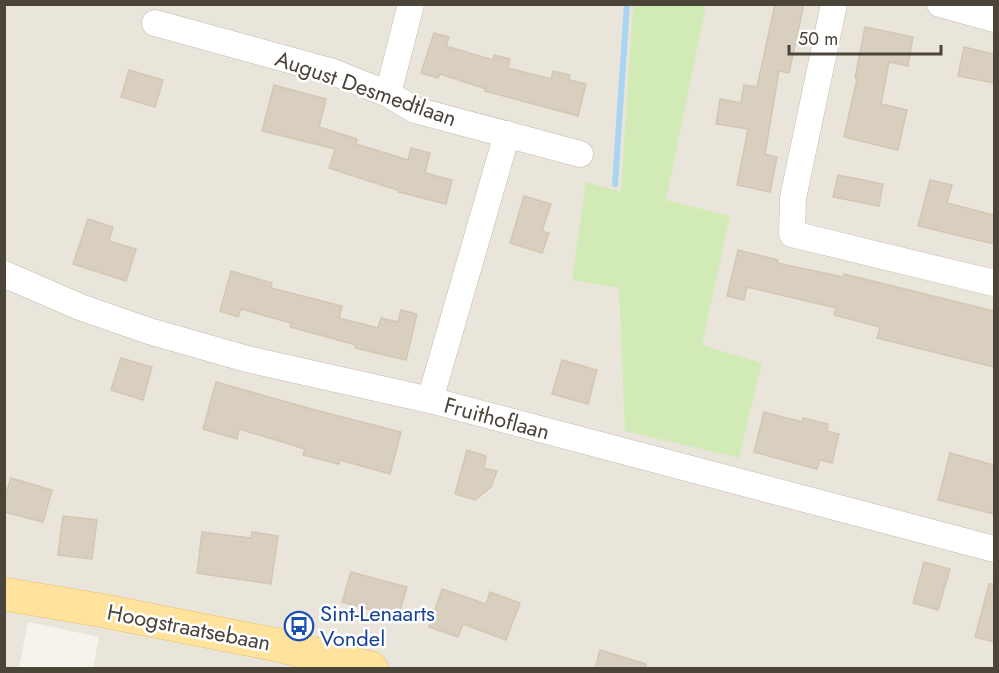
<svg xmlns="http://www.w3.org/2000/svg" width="999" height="673" font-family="Jost,sans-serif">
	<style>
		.residential { fill: #eae5da }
		.green { fill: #d2eab5 }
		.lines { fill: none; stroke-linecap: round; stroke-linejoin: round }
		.stream { stroke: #a9d4f2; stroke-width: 6 }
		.building { fill: #d8cfc1; stroke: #d3c7b4; stroke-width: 1.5 }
		.minor-casing { stroke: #c2bbae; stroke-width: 27 }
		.major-casing { stroke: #e6c16a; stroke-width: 34 }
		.minor { stroke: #fff; stroke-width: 26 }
		.major { stroke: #ffe39c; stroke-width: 33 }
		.labels { text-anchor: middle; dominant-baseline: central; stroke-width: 5; stroke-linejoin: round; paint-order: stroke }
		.street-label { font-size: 22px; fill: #4b4439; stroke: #fff }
		.transit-label { font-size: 22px; fill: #164399; stroke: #fff; text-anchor: start }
	</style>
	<rect width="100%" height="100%" fill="#f6f3ec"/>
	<!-- residential -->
	<polygon class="residential" points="4,5 994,5 994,668 93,668 99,637 28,622 19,668 5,668"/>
	<!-- green -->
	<polygon class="green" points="633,5 706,5 666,200 730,216 702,345 762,363 739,458 625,431 619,288 572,280 586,182 621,192"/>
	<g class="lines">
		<!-- stream -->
		<polyline class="stream" points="615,184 627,4"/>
	</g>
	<!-- building -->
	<g class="building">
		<polygon points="775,4 804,4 789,73 779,71 765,154 777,157 770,192 737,185 748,129 716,124 720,99 741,103 744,85 757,87"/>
		<polygon points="865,27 913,37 908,66 889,62 881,104 907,110 898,150 844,137 857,79 855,78"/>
		<polygon points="434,33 449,37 446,46 493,60 494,55 510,59 508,68 551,79 553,71 570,75 569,80 586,84 578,116 485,91 486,89 440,74 438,78 421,73"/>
		<polygon points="964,47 994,54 994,83 958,76"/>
		<polygon points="129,70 163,80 155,107 121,97"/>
		<polygon points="274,85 326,99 319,127 357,139 356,144 408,160 411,148 430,153 425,173 452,180 446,204 399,192 400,191 329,168 335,149 262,131"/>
		<polygon points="838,175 883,184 879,206 833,197"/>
		<polygon points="930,180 952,185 947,203 994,215 994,244 918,226"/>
		<polygon points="524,196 551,204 542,231 549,233 542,253 510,243"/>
		<polygon points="88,219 113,227 109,241 136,249 126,281 73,264"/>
		<polygon points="738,250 778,260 777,263 843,277 844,274 994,311 994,367 877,338 880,327 834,315 836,308 747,287 744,300 727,296"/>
		<polygon points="231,271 272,283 271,288 342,306 339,318 378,328 381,318 398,322 401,310 417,314 406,360 355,348 356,345 290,327 291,323 241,309 238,317 220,311"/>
		<polygon points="121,358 152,367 143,400 111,390"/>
		<polygon points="562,360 597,370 588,404 552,394"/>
		<polygon points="216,382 315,410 401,432 390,474 340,460 339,464 303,455 305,449 239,429 237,439 203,429"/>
		<polygon points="764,412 802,422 803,418 828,424 827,431 839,434 832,463 820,460 817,469 754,452"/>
		<polygon points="467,450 486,456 484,468 497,471 491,487 475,500 455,494"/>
		<polygon points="950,453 994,465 994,514 938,500"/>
		<polygon points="11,478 52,490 43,522 4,512 4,499"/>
		<polygon points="63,516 97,520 92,559 58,555"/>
		<polygon points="202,532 251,538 252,532 278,536 271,584 197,573"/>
		<polygon points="924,562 950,569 938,610 913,603"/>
		<polygon points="351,572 407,587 398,617 342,602"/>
		<polygon points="989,584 994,584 994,642 975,637"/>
		<polygon points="442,589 486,604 490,592 520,603 506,640 463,624 458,637 429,627"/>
		<polygon points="600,650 646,664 646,669 595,669"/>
	</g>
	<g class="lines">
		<!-- minor casing -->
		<g class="minor-casing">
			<g id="minor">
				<polyline points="834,4 793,198 792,234 994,283"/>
				<polyline points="940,4 994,19"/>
				<polyline points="155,23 333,72 388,94 415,110 580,154"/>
				<polyline points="388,94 411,4"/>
				<polyline points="4,274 80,307 149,331 247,359 430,400 994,549"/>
				<polyline points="430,400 507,134"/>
			</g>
		</g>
		<!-- major casing -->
		<g class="major-casing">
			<polyline id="major" points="4,594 99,610 278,645 371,668"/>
		</g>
		<!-- minor -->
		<use href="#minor" class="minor"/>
		<!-- major -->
		<use href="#major" class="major"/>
	</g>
	<!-- icons -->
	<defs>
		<g id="bus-ring" transform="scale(1.5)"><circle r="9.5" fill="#fff" stroke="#1a4fb4" stroke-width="1.5"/><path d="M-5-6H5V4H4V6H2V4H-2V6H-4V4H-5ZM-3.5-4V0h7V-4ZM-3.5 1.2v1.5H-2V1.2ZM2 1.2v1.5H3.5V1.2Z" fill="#1a4fb4"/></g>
	</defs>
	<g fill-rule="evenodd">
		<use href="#bus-ring" x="299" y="626"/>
	</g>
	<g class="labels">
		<!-- street labels -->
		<g class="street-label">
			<text transform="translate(366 88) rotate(19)">August Desmedtlaan</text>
			<text transform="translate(497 418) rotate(15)">Fruithoflaan</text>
			<text transform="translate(189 627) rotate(11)">Hoogstraatsebaan</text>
		</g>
		<!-- transit labels -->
		<g class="transit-label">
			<text x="320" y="613">Sint-Lenaarts<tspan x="320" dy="25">Vondel</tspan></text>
		</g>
	</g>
	<!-- border -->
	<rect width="999" height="673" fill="none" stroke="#4b4439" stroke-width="12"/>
	<!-- scale -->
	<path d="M789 45v9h152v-9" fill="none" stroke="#4b4439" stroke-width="3"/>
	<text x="798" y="45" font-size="18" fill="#4b4439" stroke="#ffffff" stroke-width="4.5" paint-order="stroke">50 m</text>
</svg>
